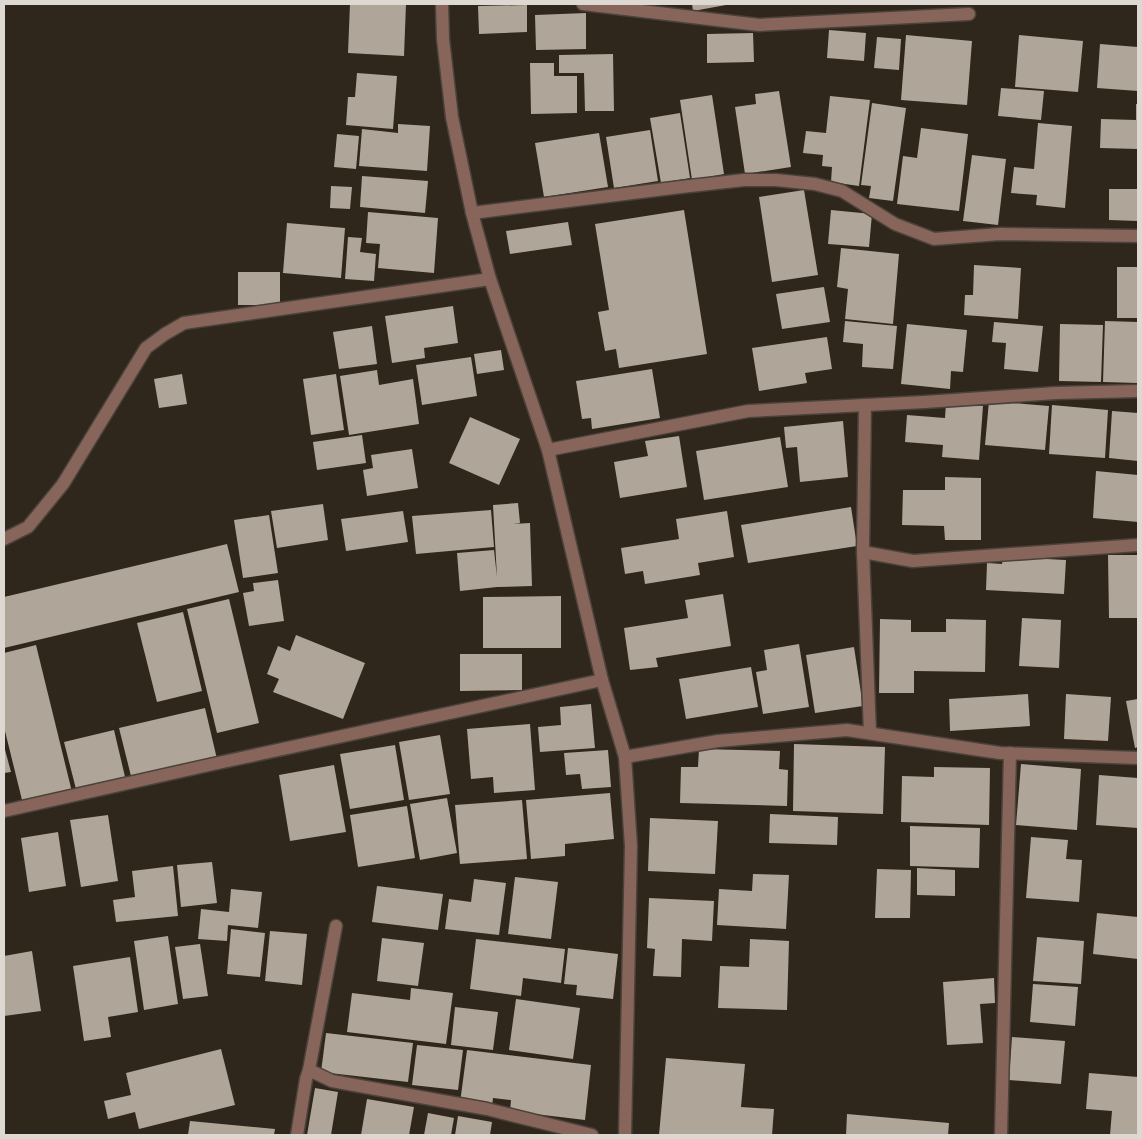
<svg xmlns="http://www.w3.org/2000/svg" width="1142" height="1139" font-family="'Open Sans',sans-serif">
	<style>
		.building { fill: #b0a599 }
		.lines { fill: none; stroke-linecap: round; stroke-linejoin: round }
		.minor-casing { stroke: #4b4239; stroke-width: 15 }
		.minor { stroke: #87655b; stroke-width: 12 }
	</style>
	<rect width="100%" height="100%" fill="#2f261c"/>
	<!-- building -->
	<g class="building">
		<polygon points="350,4 406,4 404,56 348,53"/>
		<polygon points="692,4 726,4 726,5 693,11"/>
		<polygon points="527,5 527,32 479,34 478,6"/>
		<polygon points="586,13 586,49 536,50 535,15"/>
		<polygon points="829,30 866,33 864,61 827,58"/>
		<polygon points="753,33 754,62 707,63 707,34"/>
		<polygon points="906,35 972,41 967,105 901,100"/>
		<polygon points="1019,35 1083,41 1078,92 1015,87"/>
		<polygon points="877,37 901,39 899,70 874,68"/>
		<polygon points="1100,44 1138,47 1138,91 1097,88"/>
		<polygon points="613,54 614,111 585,111 584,73 559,73 559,55"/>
		<polygon points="530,63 554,63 554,76 577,76 577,113 531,114"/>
		<polygon points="357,73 397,76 393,129 346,125 348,97 355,97"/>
		<polygon points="1001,88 1044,91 1041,120 998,116"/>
		<polygon points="779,91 791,167 745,174 735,107 756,104 755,94"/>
		<polygon points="712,95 724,174 692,180 680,100"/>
		<polygon points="830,96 870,100 859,186 831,182 832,167 822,166 823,155 803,153 806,131 826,133"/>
		<polygon points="872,103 906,108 893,201 869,198 871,186 861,185"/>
		<polygon points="1136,104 1138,104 1138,149 1100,148 1101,119 1136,120"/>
		<polygon points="680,113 690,178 661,183 650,118"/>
		<polygon points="1038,123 1072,126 1065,208 1036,205 1037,195 1011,193 1014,167 1034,169"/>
		<polygon points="398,124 430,126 427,171 359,166 362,129 398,133"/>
		<polygon points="921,128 968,134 959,211 897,204 903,156 917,158"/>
		<polygon points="650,130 658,181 614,188 606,137"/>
		<polygon points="599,133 608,187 544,197 535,143"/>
		<polygon points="337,134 359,136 356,169 334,167"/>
		<polygon points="972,155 1006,159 998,225 963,221"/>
		<polygon points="362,176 428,181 425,213 360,207"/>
		<polygon points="331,186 352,187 350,209 330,208"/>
		<polygon points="1109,189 1138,189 1138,221 1109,220"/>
		<polygon points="804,190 818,275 772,282 759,197"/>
		<polygon points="684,210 707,354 619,368 616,349 605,351 598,312 609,310 595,224"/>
		<polygon points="831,210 872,214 869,247 828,244"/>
		<polygon points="368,212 438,218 434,273 378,268 380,244 366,243"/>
		<polygon points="568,222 572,245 510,254 506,231"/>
		<polygon points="287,223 345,228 341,278 283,273"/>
		<polygon points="348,237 362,238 360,252 376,254 374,281 345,279"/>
		<polygon points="841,248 899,254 893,324 845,319 848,289 837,287"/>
		<polygon points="974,265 1021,268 1018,319 964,315 965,295 973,295"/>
		<rect x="1117" y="267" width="21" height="51"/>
		<rect x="238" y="272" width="42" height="33"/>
		<polygon points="824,287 830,322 782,329 776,294"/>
		<polygon points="453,306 458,343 424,348 425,358 392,363 385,316"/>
		<polygon points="845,321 897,326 893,369 862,367 863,344 843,342"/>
		<polygon points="1105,321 1138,322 1138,383 1103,382"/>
		<polygon points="994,322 1043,326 1038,372 1004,369 1006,343 992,342"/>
		<polygon points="907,324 967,330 963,372 951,371 950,389 901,384"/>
		<polygon points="1060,324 1103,325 1101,382 1059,381"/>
		<polygon points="372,326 377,364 339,369 333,332"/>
		<polygon points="827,337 832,369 805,373 807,383 759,391 752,348"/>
		<polygon points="501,350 504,370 477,374 474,354"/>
		<polygon points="471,357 477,396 422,405 416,365"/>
		<polygon points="652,369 660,418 592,429 591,418 582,419 576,381"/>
		<polygon points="377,370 379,385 413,379 419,424 349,435 340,376"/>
		<polygon points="182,374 187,404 159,408 154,379"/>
		<polygon points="336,374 344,430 311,435 303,379"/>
		<polygon points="989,401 1049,406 1045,450 985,445"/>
		<polygon points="946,403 983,406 979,460 942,457 943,445 905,442 907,415 945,418"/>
		<polygon points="1052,405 1108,410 1105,458 1049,454"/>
		<polygon points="1112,411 1138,413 1138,461 1109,458"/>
		<polygon points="470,417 520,439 499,485 449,463"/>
		<polygon points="843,421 848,477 800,482 797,447 786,448 784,427"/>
		<polygon points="362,435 366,463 317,470 313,442"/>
		<polygon points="679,436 687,487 620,498 614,462 648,456 645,441"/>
		<polygon points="780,437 788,487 704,500 696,451"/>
		<polygon points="412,449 418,488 367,496 363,470 373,468 371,455"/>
		<polygon points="1096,471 1138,475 1138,522 1093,518"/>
		<polygon points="945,477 981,478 981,540 945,540 944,526 902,525 903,490 945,490"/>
		<polygon points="518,503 520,523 513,524 530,523 532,586 497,587 460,591 457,553 494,550 497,577 493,505"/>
		<polygon points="323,504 328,540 277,548 271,511"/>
		<polygon points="851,507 857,546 748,563 741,525"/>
		<polygon points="491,510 494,547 416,554 412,516"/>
		<polygon points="403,511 408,542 346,551 341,519"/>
		<polygon points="727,511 734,557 698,563 700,575 645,584 643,571 625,574 621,548 679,539 676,519"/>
		<polygon points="269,515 278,573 243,578 234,520"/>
		<polygon points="227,544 239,592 4,648 4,597"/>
		<polygon points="1108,555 1138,555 1138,618 1109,618"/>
		<polygon points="1003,557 1066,560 1064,594 986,590 987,563 1002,564"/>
		<polygon points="278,580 284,621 249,626 243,593 254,591 253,583"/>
		<polygon points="723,594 731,646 656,658 658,667 630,670 624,628 688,618 685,600"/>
		<polygon points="561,596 561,648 483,648 483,597"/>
		<polygon points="229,599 259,723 217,733 187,609"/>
		<polygon points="183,612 202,691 157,702 137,623"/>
		<polygon points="1022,618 1061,620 1059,668 1019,666"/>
		<polygon points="880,619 911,620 911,632 946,632 946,619 986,620 985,672 914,671 914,693 879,693"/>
		<polygon points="296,635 365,663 343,719 273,692 279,679 267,674 278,646 290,651"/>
		<polygon points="799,644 809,707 763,714 756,672 767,670 764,650"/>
		<polygon points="36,645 72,792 23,804 4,727 4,653"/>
		<polygon points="854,647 863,706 815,713 806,655"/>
		<polygon points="460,654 522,654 522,690 460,691"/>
		<polygon points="751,667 758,707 686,719 679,679"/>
		<polygon points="1028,694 1030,726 950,731 949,699"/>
		<polygon points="1066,694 1111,697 1108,741 1064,739"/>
		<polygon points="1138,699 1138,747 1135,748 1126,701"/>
		<polygon points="591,704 595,748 540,752 538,727 561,725 560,707"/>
		<polygon points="205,708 217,759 132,780 119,728"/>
		<polygon points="530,724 535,790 494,793 493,777 471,779 467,729"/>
		<polygon points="114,730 126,781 77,793 64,742"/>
		<polygon points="440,735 450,794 409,800 399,742"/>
		<polygon points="794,744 885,747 883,814 793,811"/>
		<polygon points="395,745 404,800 350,809 340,754"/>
		<polygon points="4,746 11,772 4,773"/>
		<polygon points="699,749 780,751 779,769 788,770 787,806 680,803 681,767 698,767"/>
		<polygon points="608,750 611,787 582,789 580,774 566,775 564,753"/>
		<polygon points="1021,764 1081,769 1077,830 1016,825"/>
		<polygon points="334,765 346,832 290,841 279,775"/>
		<polygon points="934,767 990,768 989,825 901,822 902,776 934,777"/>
		<polygon points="1099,775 1138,778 1138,828 1096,825"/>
		<polygon points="610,793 614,839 565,844 565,856 531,859 526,800"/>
		<polygon points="447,798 457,853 420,860 410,804"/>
		<polygon points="522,800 527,859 460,864 455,805"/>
		<polygon points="407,806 415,858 358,867 350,815"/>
		<polygon points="770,814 838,817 837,845 769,843"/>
		<polygon points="108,815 118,881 81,887 70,820"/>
		<polygon points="650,818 718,821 715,874 648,871"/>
		<polygon points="910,826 980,828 979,868 910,866"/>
		<polygon points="58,832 66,886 29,892 21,838"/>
		<polygon points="1031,837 1068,840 1066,859 1082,860 1079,902 1026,898"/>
		<polygon points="212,862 217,903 181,907 177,865"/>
		<polygon points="173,866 178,916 116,922 113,900 135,897 132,871"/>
		<polygon points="917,868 955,870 955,896 917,895"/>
		<polygon points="877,869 911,870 910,918 875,918"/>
		<polygon points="753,874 789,875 786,929 717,925 719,889 752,891"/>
		<polygon points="515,877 558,882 551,939 508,934"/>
		<polygon points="474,879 506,883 499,935 445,929 449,899 471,902"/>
		<polygon points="377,886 443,894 438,930 372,922"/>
		<polygon points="231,889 262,892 258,928 228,925 227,941 198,939 201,909 229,912"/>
		<polygon points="649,898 714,901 712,941 682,939 681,977 653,976 655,949 647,948"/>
		<polygon points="1097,913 1138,917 1138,959 1093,954"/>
		<polygon points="231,929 265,933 260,977 227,974"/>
		<polygon points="270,931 307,934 302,985 265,981"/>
		<polygon points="168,936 178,1004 144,1010 134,941"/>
		<polygon points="1037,937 1084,941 1081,984 1033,981"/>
		<polygon points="382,938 424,943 418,986 377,981"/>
		<polygon points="476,939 565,949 561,983 523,978 521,996 470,989"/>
		<polygon points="750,939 789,941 787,1010 718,1008 720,966 749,967"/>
		<polygon points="200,944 208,996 183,999 175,947"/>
		<polygon points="568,948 618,954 613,999 576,995 577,985 564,984"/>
		<polygon points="32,951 41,1011 4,1016 4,956"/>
		<polygon points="130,957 138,1012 108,1017 111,1037 84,1041 73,966"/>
		<polygon points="994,978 995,1003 980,1004 983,1043 947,1045 943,982"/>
		<polygon points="1033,984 1078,987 1075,1026 1030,1022"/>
		<polygon points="411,988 453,993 446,1044 347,1032 352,993 410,1000"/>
		<polygon points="516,999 580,1008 573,1059 509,1050"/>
		<polygon points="455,1007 498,1012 493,1050 451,1045"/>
		<polygon points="326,1033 413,1043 408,1082 321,1072"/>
		<polygon points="1012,1037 1065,1041 1061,1084 1009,1080"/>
		<polygon points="417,1045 463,1050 458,1090 412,1085"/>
		<polygon points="221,1049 235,1105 139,1129 135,1112 108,1119 104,1101 131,1095 126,1073"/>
		<polygon points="467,1050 591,1065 585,1120 510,1111 511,1100 493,1098 492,1107 460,1103"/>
		<polygon points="666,1058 745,1064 741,1107 774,1109 772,1135 659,1135"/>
		<polygon points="1089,1073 1138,1077 1138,1135 1110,1135 1112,1111 1086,1109"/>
		<polygon points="315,1088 338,1092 331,1135 307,1135"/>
		<polygon points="367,1099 414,1107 409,1135 361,1135"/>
		<polygon points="428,1113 454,1118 451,1135 424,1135"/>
		<polygon points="847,1114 949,1123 948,1135 846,1135"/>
		<polygon points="458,1116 492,1122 490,1135 455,1135"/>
		<polygon points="190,1121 275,1129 274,1135 188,1135"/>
	</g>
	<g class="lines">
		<!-- minor casing -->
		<g class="minor-casing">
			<g id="minor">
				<polyline points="442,4 443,39 452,117 472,213 490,279 548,450 602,680 625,757 631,846 625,1135"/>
				<polyline points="583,4 759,25 969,14"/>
				<polyline points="472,213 681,187 744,180 776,180 815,184 842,191 895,224 934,239 1000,234 1138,236"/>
				<polyline points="865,405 863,552 913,561 1138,545"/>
				<polyline points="548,450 748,411 925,402 1056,393 1138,391"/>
				<polyline points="4,539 28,527 63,484 146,348 165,334 184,323 490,279"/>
				<polyline points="863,552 870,733"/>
				<polyline points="625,757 718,741 847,730 1000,753 1138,758"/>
				<polyline points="4,811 218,763 602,680"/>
				<polyline points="336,926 309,1070 332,1081 487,1109 592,1135"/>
				<polyline points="297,1135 306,1079 309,1070"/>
				<polyline points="1001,1135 1010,753"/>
			</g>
		</g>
		<!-- minor -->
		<use href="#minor" class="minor"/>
	</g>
	<!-- border -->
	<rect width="1142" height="1139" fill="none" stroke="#ded8d2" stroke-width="10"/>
</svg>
